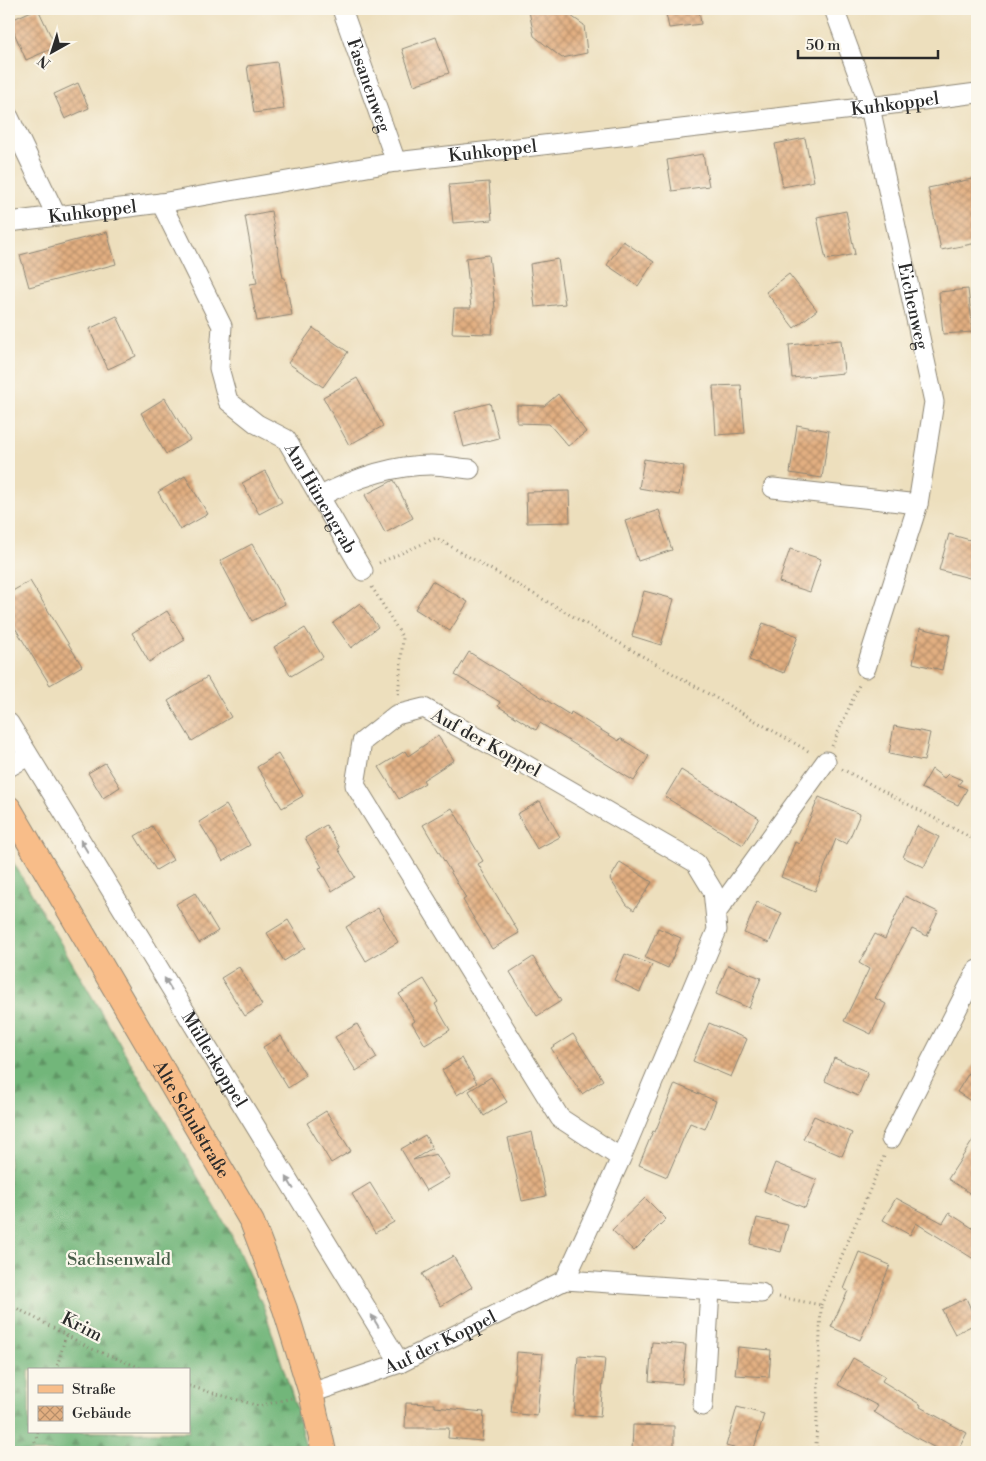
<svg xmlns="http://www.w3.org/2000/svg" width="986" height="1461" font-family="'Libre Bodoni',serif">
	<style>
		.forest { fill: url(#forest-firs); stroke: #4e7052; fill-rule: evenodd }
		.building { fill: url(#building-cross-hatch) }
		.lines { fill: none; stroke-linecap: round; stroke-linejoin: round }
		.minor-casing { stroke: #8c8574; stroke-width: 21 }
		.major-casing { stroke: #8c8574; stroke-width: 26 }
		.path { stroke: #8c8574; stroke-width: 3; stroke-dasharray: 1 4; stroke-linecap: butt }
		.minor { stroke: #fff; stroke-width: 19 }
		.major { stroke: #f8bd89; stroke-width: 24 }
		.oneway { fill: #a0a0a0 }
		.labels { text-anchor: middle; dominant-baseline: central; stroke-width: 4.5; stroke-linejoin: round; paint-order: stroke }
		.street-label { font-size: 18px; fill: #2b2b2b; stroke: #fbf7ec }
		.park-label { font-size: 18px; fill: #485e49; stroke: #fbf7ec }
	</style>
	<defs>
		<pattern id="forest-firs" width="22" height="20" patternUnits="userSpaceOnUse" patternTransform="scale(1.25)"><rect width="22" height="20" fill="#72b67a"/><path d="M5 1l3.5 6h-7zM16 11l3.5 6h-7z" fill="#5e9464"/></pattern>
		<pattern id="building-cross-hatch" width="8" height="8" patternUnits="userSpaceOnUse" patternTransform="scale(1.25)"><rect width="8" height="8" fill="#e2af81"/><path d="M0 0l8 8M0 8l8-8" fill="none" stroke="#b78f6a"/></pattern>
	</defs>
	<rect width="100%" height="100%" fill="#fbf7ec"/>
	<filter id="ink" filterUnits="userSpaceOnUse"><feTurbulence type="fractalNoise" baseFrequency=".02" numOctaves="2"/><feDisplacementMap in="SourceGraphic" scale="10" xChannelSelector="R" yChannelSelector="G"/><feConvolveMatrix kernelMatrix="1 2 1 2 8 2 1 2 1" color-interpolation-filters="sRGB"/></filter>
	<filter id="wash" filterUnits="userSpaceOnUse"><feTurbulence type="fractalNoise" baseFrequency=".0096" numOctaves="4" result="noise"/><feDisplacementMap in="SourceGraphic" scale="20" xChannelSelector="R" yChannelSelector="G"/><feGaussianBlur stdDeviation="1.12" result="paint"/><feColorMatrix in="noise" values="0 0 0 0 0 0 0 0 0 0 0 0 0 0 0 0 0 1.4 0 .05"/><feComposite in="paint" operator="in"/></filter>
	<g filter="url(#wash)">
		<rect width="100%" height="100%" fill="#eddfbd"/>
		<!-- forest -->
		<path class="forest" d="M9,855L230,1232L264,1308L295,1404L307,1452H9ZM29,1370H189V1432H29Z"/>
		<g id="blocks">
			<!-- building -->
			<g class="building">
				<polygon points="36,9 38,9 56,47 26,60 9,21"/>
				<polygon points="539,9 561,9 584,25 587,53 562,58 534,36 529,11"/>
				<polygon points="665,9 699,9 701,24 669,28"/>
				<polygon points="436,37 449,73 414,85 402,49"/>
				<polygon points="277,62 284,109 254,113 247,66"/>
				<polygon points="78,83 89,108 65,119 54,94"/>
				<polygon points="805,138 814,181 783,187 775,144"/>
				<polygon points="703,154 709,186 672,191 667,160"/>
				<polygon points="977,178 977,243 941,250 928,188"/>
				<polygon points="489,182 492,220 453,223 449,185"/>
				<polygon points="271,211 283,278 285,278 292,315 257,321 250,284 257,283 245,216"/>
				<polygon points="846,211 855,254 826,260 817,217"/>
				<polygon points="107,232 116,264 29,287 20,255"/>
				<polygon points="623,241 654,262 638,286 607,265"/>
				<polygon points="489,255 495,308 492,334 452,333 454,308 471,308 466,258"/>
				<polygon points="558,259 565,304 535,307 530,264"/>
				<polygon points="789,274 817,310 794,328 766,292"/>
				<polygon points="968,289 973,332 943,334 939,292"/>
				<polygon points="117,316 136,356 108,369 89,329"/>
				<polygon points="313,328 348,352 323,387 288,363"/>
				<polygon points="841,340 844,373 792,378 789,345"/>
				<polygon points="357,378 383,426 349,445 323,397"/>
				<polygon points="741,385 745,433 716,435 713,386"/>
				<polygon points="558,394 586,432 568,446 549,424 517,423 517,405 544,406"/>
				<polygon points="165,398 190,440 166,454 141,413"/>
				<polygon points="490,403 499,438 464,447 455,412"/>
				<polygon points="797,425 829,431 822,478 790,473"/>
				<polygon points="644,459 684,466 679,495 639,488"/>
				<polygon points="265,471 282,502 259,514 242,483"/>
				<polygon points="185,476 208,514 180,530 158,492"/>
				<polygon points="394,480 413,518 385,533 365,495"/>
				<polygon points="569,491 570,522 527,523 526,492"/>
				<polygon points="659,510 672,550 638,561 625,521"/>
				<polygon points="949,534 977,542 977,580 939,570"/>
				<polygon points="252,544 285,604 252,621 220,561"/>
				<polygon points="790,549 821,559 810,592 779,582"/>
				<polygon points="30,581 82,666 50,685 9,618 9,593"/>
				<polygon points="432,581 468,602 450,631 415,609"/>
				<polygon points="644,591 674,599 661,645 632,636"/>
				<polygon points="360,603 378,627 351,648 333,623"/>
				<polygon points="167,611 185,640 149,662 132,633"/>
				<polygon points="763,623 798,636 784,673 749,660"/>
				<polygon points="305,628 323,657 291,676 274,647"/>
				<polygon points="920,628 950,635 942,670 913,663"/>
				<polygon points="469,652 570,715 571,712 619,741 620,738 649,756 634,781 540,723 536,730 498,706 500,702 455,675"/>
				<polygon points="207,677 231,717 192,741 168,701"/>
				<polygon points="894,726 930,733 924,761 889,754"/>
				<polygon points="438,736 454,760 423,780 425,783 399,799 379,767 405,751 408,756"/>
				<polygon points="278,754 303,796 282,808 257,767"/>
				<polygon points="105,763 120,787 103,798 88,773"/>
				<polygon points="932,769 944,778 948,774 962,780 958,785 967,789 958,805 921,788"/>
				<polygon points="681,770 759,818 743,845 665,797"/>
				<polygon points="819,797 860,814 847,844 836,839 815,891 781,877 795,842 799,844"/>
				<polygon points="540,801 560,837 537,849 517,814"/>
				<polygon points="226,805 250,845 223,861 199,822"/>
				<polygon points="452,808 483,861 478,864 519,933 492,949 463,900 466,898 423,825"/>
				<polygon points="326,825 340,848 338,849 355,877 332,891 319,868 322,867 305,838"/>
				<polygon points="152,826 173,860 156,870 135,836"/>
				<polygon points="917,826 939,837 924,867 903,857"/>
				<polygon points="620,862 652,882 634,910 627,905 610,879"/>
				<polygon points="195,893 218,931 199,943 176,904"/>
				<polygon points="905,896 938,912 927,936 912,929 875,998 886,1004 871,1034 844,1021 869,969 859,963 875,934 885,939"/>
				<polygon points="757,902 782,913 769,943 744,933"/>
				<polygon points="378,908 398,942 366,961 346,927"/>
				<polygon points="288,920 305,948 284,961 267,933"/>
				<polygon points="658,928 681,938 668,968 645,958"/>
				<polygon points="625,954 652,965 640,992 614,980"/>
				<polygon points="533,957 561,1001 537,1016 510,972"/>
				<polygon points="728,965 761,978 749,1008 716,994"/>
				<polygon points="239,967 262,1005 245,1016 221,978"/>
				<polygon points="424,979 438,1002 435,1004 450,1030 425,1045 412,1023 415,1021 399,994"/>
				<polygon points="709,1023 747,1039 731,1077 693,1061"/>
				<polygon points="357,1024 377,1058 356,1071 335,1037"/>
				<polygon points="573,1034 603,1080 582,1094 551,1048"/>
				<polygon points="281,1036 306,1076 288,1088 263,1047"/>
				<polygon points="462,1058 477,1083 457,1095 442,1070"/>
				<polygon points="834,1058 868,1072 858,1096 825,1081"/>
				<polygon points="977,1060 977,1105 957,1092"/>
				<polygon points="491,1077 507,1102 484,1116 469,1091"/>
				<polygon points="675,1084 716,1101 705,1129 690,1123 667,1177 639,1165 653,1131 655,1132"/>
				<polygon points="326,1111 351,1151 331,1163 307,1123"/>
				<polygon points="814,1116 852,1133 842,1156 803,1139"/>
				<polygon points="532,1132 546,1196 522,1201 508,1138"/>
				<polygon points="977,1134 977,1184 971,1194 948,1179"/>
				<polygon points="425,1135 432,1148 413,1160 436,1154 450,1177 426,1191 401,1149"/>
				<polygon points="775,1163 817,1180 805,1208 764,1191"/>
				<polygon points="370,1183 394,1222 375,1233 352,1194"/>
				<polygon points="645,1198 666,1219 634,1251 612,1230"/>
				<polygon points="896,1198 943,1223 949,1213 977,1231 977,1261 916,1223 910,1235 883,1220"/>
				<polygon points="757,1218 788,1225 781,1252 750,1244"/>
				<polygon points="859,1252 890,1265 873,1308 874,1309 860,1340 831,1327 848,1291 844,1289"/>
				<polygon points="453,1256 472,1287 441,1306 422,1274"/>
				<polygon points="966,1298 977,1323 955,1334 942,1310"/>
				<polygon points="652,1342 686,1345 682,1384 649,1381"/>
				<polygon points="738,1347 771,1350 769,1377 735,1375"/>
				<polygon points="517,1352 543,1354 537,1416 511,1413"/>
				<polygon points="578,1356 605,1358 600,1417 574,1415"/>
				<polygon points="853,1358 885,1376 882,1381 921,1405 920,1407 967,1433 957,1452 943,1452 913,1436 874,1412 878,1406 838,1385"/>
				<polygon points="406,1403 435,1404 435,1407 484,1412 482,1441 448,1438 449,1428 405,1428"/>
				<polygon points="737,1407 764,1414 753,1452 748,1452 726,1446"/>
				<polygon points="633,1425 674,1426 674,1452 632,1452"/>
			</g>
		</g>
	</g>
	<g filter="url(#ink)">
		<use href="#blocks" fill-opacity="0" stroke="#8c8574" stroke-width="1"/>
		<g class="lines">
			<!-- minor casing -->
			<g class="minor-casing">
				<g id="minor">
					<path id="s1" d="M342,9L396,162"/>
					<path id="s2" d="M834,9L870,107L934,402L918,504L866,668"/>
					<polyline points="9,117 56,215"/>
					<path id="s3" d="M161,203L222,326L219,368L228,401L257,424L286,439L363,571"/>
					<path id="s4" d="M9,222L161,203L396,162L870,107L977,93"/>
					<polyline points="773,488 918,504"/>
					<path d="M319,497C353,479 391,465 431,465C444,465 457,468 470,469"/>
					<path id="s5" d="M9,723L400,1363"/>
					<polyline points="9,767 28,756"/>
					<polyline points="716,913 826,761"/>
					<polyline points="891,1139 977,970"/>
					<polyline points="565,1280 621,1158 717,930 713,891 696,863 509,755 424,708 396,715 362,742 355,785 560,1118 621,1158"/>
					<path id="s6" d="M311,1393L400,1363L565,1280L761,1293"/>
					<polyline points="703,1406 710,1290"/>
				</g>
			</g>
			<!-- major casing -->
			<g class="major-casing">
				<g id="major">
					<path id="s7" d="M9,808L252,1222L285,1309L311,1393L324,1452"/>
				</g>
			</g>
			<!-- path -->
			<g class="path">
				<polyline points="379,563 436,538 810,752"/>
				<polyline points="372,587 403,638 398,697"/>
				<polyline points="832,746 859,685"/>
				<polyline points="842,769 977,841"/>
				<polyline points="779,1297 821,1305 816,1446 822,1452"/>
				<polyline points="9,1304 92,1349 146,1370"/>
				<polyline points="821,1305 885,1154"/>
				<polyline points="56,1370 66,1335"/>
				<polyline points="189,1386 259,1406 292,1398"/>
				<polyline points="32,1452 38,1432"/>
			</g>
			<!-- minor -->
			<use href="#minor" class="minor"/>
			<!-- major -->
			<use href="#major" class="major"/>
		</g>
		<!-- one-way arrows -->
		<defs><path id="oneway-solid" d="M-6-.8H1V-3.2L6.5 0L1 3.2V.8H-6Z" transform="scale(1.25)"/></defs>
		<g class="oneway">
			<use href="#oneway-solid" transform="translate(84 846) rotate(-121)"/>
			<use href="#oneway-solid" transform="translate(168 984) rotate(-121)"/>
			<use href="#oneway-solid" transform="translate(290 1183) rotate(-121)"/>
			<use href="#oneway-solid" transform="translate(375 1321) rotate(-121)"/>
		</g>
	</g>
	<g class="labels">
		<!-- street labels -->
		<g class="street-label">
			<text stroke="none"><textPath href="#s1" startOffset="81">Fasanenweg</textPath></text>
			<text stroke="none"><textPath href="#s4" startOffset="894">Kuhkoppel</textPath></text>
			<text stroke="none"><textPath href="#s4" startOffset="489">Kuhkoppel</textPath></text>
			<text stroke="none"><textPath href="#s4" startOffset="84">Kuhkoppel</textPath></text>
			<text stroke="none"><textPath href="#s2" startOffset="308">Eichenweg</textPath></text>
			<text stroke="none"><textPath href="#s3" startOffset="352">Am Hünengrab</textPath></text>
			<text transform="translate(486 743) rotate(29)">Auf der Koppel</text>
			<text stroke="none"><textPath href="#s5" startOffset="394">Müllerkoppel</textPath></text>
			<text stroke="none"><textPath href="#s7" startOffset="361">Alte Schulstraße</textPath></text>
			<text transform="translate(82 1327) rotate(27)">Krim</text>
			<text stroke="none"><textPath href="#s6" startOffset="139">Auf der Koppel</textPath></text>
		</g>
		<!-- park labels -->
		<g class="park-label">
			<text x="119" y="1259">Sachsenwald</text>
		</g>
	</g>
	<!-- margin -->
	<rect width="986" height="1461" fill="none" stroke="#fbf7ec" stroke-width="30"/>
	<!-- legend -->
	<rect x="28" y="1368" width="162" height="65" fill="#fbf7ec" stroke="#a8a59f"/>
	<rect x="38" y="1385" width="25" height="8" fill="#f8bd89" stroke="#a8a59f"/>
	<text x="72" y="1394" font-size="15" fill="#2b2b2b">Straße</text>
	<rect x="38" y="1406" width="25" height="15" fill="url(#building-cross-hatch)" stroke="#a8a59f"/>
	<text x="72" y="1418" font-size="15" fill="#2b2b2b">Gebäude</text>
	<!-- north arrow -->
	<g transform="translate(52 52) rotate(219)" stroke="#fbf7ec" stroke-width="4" paint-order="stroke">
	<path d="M0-4L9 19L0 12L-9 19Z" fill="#2b2b2b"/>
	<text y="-8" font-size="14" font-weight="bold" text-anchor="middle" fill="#2b2b2b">N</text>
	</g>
	<!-- scale -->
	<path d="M798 50v8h140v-8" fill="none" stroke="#2b2b2b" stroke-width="2.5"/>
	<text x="806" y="50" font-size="15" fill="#2b2b2b" stroke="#fbf7ec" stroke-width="4" paint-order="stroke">50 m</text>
</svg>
